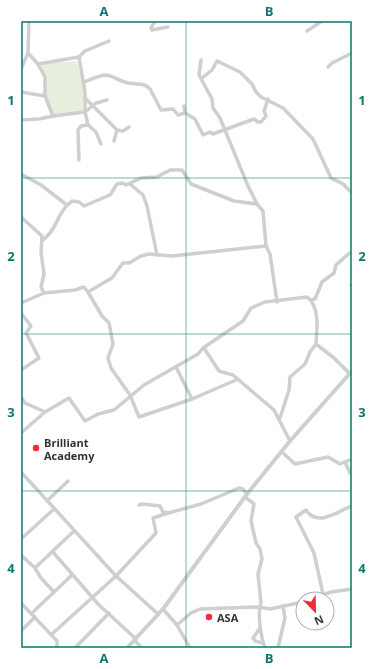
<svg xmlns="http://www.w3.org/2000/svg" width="373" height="669" font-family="'Open Sans',sans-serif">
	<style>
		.green { fill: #e8efdf }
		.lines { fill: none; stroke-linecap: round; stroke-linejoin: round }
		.minor { stroke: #cfcfcf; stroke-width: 3.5 }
		.tertiary { stroke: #cfcfcf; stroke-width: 4 }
		.grid { fill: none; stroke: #0f766e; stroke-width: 1; stroke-opacity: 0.55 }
		.poi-dot { fill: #f4293a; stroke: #fff; stroke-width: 1.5 }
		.labels { text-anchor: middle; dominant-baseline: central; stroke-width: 4; stroke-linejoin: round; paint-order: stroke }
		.poi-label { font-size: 11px; font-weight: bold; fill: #323232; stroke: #fff; text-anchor: start }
		.neatline { fill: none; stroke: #0f766e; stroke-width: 1.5 }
		.grid-label { font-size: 13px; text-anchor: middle; font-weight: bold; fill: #0f766e }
	</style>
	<rect width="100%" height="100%" fill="#fff"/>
	<!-- green -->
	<polygon class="green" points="77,61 84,91 83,112 53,115 46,95 45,76 41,64"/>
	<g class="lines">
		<!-- minor -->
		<g class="minor">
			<polyline points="155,21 151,28 152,30 168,27"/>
			<polyline points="307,31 322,21"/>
			<polyline points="79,57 85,51 109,41"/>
			<polyline points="201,60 199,75 212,99 213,108 220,118 248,186 257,204 263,211 266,246 270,254 277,302"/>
			<polyline points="38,64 45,77 45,96"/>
			<polyline points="328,67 332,63 352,53"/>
			<polyline points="21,69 28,53 29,21"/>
			<polyline points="202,78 212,70 217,61 240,72 252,84 256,92 261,97 283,108 313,139 331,178 343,184 352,193"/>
			<path d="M84,82C91,80 96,76 105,75C113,75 120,82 129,83C137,85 144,82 150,89L161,110L173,109L178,115L185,113"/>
			<polyline points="21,92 45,96 53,116 85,112 85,92 79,57 38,64 28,53"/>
			<polyline points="85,98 117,130 114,141"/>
			<polyline points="184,106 185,113 195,119 203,135 210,132 213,134 254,119 258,122 261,122 266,116 264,111 268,99"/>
			<polyline points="21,120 39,119 53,116"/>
			<polyline points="88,125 96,132 101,144"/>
			<polyline points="117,130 123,131 129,127"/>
			<polyline points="79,160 78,130 81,126 88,125 85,112 96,103 107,100"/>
			<polyline points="21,174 41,185 67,205"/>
			<polyline points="130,184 143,195 147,206 157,255"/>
			<polyline points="21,217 42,236 41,252 44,274 41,287 44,293"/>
			<path d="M43,240C58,229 56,213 72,201L79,202L84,206L110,195L117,184L122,183L126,185L141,178L157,177L170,170H182L191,184L234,201L257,204"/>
			<polyline points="351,285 352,284"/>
			<polyline points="88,292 102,316 109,323 113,344 108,358 111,368 130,395 139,417 192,399"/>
			<polyline points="311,300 315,299 322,282 334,273 336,265 352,251"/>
			<polyline points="21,303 44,293 75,290 84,287 88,292 112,278 123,263 129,263 141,256 149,254 172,256 266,246"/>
			<polyline points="21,313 31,326 26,333 39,358 21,370"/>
			<polyline points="316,344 334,358 350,374"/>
			<polyline points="204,348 219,371 233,375 274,410 290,441"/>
			<polyline points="176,367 192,399 236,380"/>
			<polyline points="21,397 25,403 45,412"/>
			<path d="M21,433L45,412L69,398L85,421L98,414L114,410L144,385L198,354L203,348L243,321L251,308L265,302L307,297C320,306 317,331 316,344L310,352L305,364L290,377L289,390L280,418"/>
			<polyline points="282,452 295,464 328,457 340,464 352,459"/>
			<polyline points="345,462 350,473 352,473"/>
			<polyline points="21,472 116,576 158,614"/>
			<path d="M245,497L254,504L251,521L256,543L260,549L262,559L258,574L261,603C257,613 261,638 265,648"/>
			<polyline points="47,501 68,481"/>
			<polyline points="139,505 143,504 160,506 163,512 168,513 201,504 239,488 243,489 247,494"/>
			<polyline points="21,539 54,509"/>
			<polyline points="53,552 98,604 136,639"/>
			<polyline points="21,555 35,568"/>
			<polyline points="54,592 41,578 35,568 74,531"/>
			<path d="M323,594L314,553L296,517L306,510C318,528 338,511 352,506"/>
			<polyline points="311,599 331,592 352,589"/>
			<polyline points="21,603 57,641 57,648"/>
			<polyline points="163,609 177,625 190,648"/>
			<polyline points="32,613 72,575"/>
			<polyline points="177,625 191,613 200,609 259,607 270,609 303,602"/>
			<polyline points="260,628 253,638 255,641 263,643"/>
			<polyline points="21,631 35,617"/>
			<polyline points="52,634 116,576 156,533 153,518 168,513"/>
			<polyline points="134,640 142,648"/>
			<polyline points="75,648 109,613"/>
			<polyline points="278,648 285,618 283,606"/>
		</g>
		<!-- tertiary -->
		<polyline class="tertiary" points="127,648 163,609 247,494 290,441 352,371"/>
	</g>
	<!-- grid -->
	<path class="grid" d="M186,21V648M21,178H352M21,334H352M21,491H352"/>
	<!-- markers -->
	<g class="poi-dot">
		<circle cx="36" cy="448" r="4"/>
		<circle cx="209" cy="617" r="4"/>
	</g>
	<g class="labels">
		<!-- poi labels -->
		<g class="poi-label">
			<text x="44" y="442">Brilliant<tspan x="44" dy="13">Academy</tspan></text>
			<text x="217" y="617">ASA</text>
		</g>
	</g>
	<!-- border -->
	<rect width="373" height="669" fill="none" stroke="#ffffff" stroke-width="44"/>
	<!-- north arrow -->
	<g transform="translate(315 611) rotate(157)"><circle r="19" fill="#ffffff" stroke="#adadad"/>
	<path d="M0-3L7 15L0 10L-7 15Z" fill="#f4293a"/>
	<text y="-6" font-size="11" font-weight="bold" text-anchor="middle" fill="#323232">N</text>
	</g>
	<rect x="22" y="22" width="329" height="625" class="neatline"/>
	<g class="grid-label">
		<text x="104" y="16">A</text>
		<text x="269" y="16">B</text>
		<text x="11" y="105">1</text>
		<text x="362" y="105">1</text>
		<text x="11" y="261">2</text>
		<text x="362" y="261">2</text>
		<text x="11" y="417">3</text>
		<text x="362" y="417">3</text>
		<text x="11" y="573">4</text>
		<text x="362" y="573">4</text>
		<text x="104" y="663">A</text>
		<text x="269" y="663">B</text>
	</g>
</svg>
